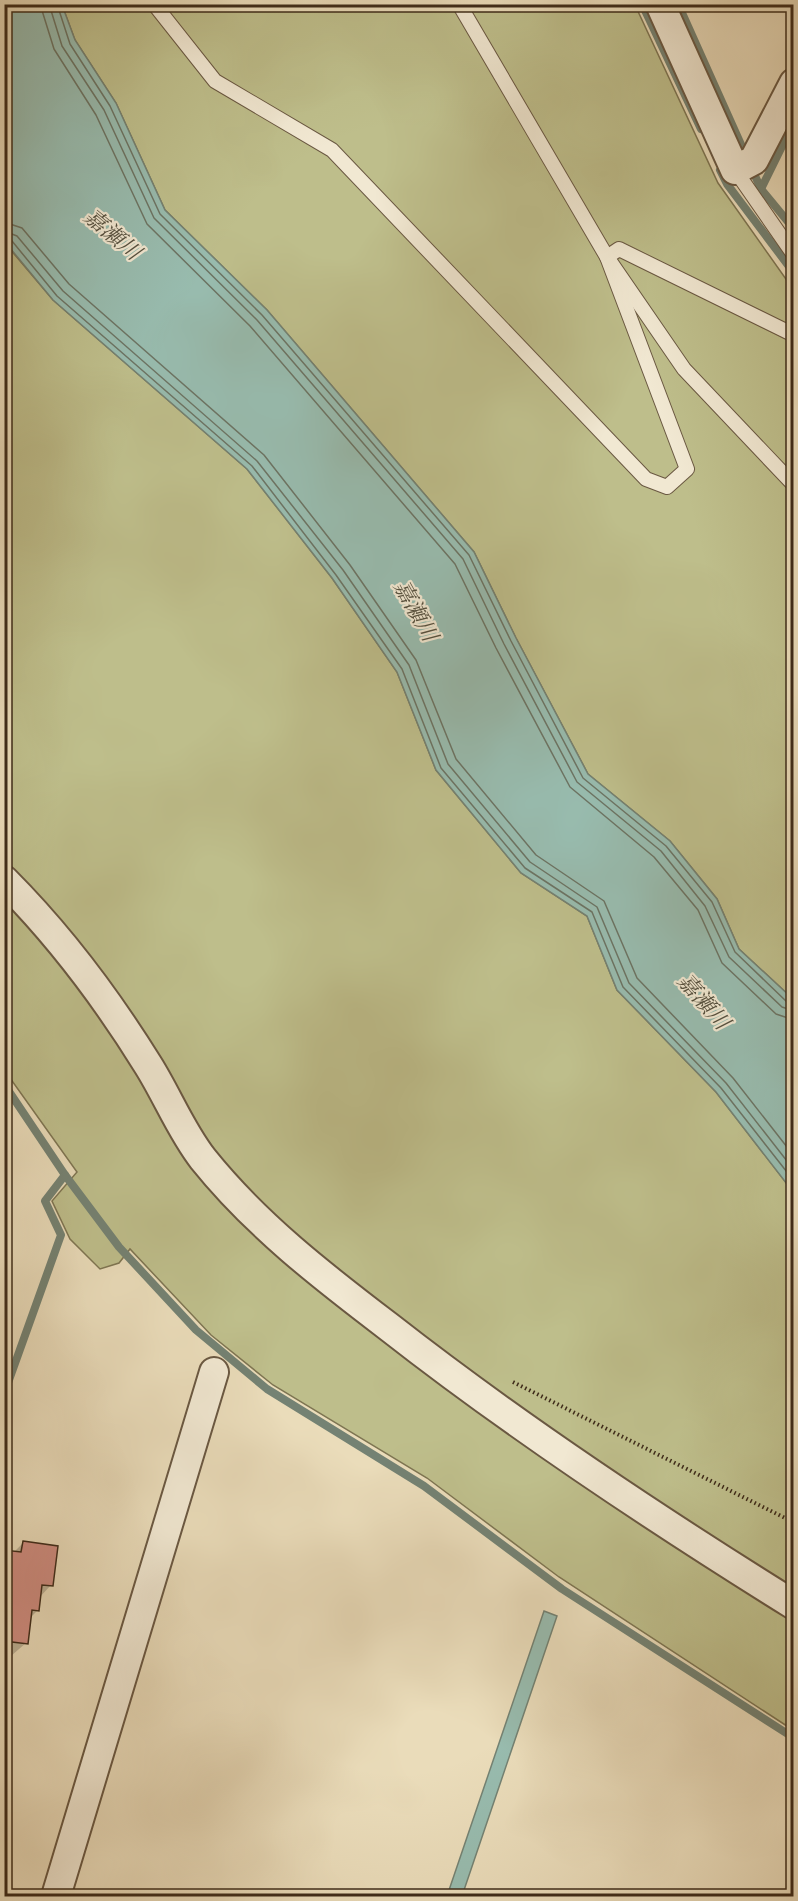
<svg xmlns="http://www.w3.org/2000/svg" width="798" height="1901" font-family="'Libre Bodoni','Noto Serif JP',serif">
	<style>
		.green { fill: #bebe8b; stroke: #7e7552; stroke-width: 1.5 }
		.water { fill: #98bcaf; stroke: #748273; stroke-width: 1.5 }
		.shadow { fill: #0003 }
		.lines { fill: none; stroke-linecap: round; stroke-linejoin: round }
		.shore { stroke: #6c7464; stroke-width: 1.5 }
		.stream { stroke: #748273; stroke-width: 8 }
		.building { fill: #cf8d81; stroke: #3f2c1a; stroke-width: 1.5 }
		.service-casing { stroke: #6a5842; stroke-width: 16 }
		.minor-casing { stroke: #6a5842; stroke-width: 32 }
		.path { stroke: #3f2c1a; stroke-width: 4; stroke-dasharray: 1.5 3; stroke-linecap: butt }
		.service { stroke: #f1e8d2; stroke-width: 14 }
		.minor { stroke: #f1e8d2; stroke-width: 28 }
		.labels { text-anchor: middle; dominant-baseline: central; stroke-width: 4.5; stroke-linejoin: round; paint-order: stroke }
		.water-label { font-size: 22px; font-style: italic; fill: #55503f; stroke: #f1e8d2 }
	</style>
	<rect width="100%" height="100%" fill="#eadcba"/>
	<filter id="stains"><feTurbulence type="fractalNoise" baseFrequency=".00333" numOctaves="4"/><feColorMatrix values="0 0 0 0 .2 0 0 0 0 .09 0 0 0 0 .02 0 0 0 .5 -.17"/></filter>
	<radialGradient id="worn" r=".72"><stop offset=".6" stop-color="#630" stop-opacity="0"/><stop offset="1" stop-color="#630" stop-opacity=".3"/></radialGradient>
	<!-- green -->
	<g class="green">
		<polygon points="62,5 635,5 718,183 793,289 793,999 739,949 717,899 670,841 588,774 516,638 474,552 267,310 165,210 116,103 75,40"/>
		<polygon points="4,242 53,300 247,469 332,578 397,672 436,770 521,873 587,916 617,990 716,1092 787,1184 793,1188 793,1730 559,1577 427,1478 273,1385 211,1335 130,1249 119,1263 100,1269 70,1239 52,1201 77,1172 5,1071"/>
	</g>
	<!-- water -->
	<g class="water">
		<polygon points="4,5 62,5 75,40 116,103 165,210 267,310 474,552 516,638 588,774 670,841 717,899 739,949 793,999 793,1188 787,1184 716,1092 617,990 587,916 521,873 436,770 397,672 332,578 247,469 53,300 5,242"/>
		<polygon points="544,1611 557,1616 462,1896 447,1896"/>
	</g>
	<!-- shadow -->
	<polygon class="shadow" points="23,1543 51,1585 39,1598 37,1611 29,1619 26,1643 4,1662 4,1551 13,1553"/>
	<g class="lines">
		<!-- shore -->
		<g class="shore">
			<polyline points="40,4 54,49 96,115 147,224 250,326 455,564 496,648 570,787 654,857 698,910 722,963 776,1014 794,1020"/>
			<polyline points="49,4 62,46 104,110 154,218 257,320 463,559 504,644 577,782 661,851 705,906 729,957 782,1007 794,1011"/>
			<polyline points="57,4 70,44 110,106 160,214 262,315 469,555 511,641 583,778 666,846 712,902 735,952 787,1002 794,1003"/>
			<polyline points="4,222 22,228 69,284 264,455 350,565 416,660 456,759 536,855 604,901 637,978 733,1078 794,1156"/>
			<polyline points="4,231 17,236 63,291 257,461 343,570 409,665 448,764 530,862 597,907 629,983 726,1083 794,1170"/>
			<polyline points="4,239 12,241 57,296 252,466 336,575 402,669 441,768 525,868 592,912 623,987 721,1088 794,1181"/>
		</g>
		<!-- stream -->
		<g class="stream">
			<polyline points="642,4 701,129"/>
			<polyline points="678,4 761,189 794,229"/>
			<polyline points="720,170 727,184 794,273"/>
			<polyline points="761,189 794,122"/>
			<polyline points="4,1084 65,1175 119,1247 196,1330 267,1389 424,1486 562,1589 794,1738"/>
			<polyline points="4,1394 61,1235 45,1201 65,1175"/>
		</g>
	</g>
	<!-- building -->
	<polygon class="building" points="23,1541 58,1546 53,1586 42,1585 39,1611 32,1610 28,1644 4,1641 4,1550 21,1552"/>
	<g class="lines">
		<!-- service casing -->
		<g class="service-casing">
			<g id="service">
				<polyline points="154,4 215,81 332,150 646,479 667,487 687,469 607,257 619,249 794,335"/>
				<polyline points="459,4 607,257 684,369 794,485"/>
				<polyline points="735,170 794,255"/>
			</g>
		</g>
		<!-- minor casing -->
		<g class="minor-casing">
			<g id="minor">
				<polyline points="660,4 735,170 754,160 794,83"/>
				<path d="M4,880C59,935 107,999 148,1065C167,1095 181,1131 203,1159C256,1225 322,1276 389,1327C518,1428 654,1518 794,1605"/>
				<polyline points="56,1896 214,1372"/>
			</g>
		</g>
		<!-- path -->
		<polyline class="path" points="513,1382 793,1522"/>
		<!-- service -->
		<use href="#service" class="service"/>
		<!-- minor -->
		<use href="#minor" class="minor"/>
	</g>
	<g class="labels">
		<!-- water labels -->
		<g class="water-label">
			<text transform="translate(112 235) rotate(40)">嘉瀬川</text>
			<text transform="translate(415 611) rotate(61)">嘉瀬川</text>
			<text transform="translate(703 1002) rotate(49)">嘉瀬川</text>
		</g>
	</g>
	<!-- margin -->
	<rect width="798" height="1901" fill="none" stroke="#eadcba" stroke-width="24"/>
	<rect x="6" y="6" width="786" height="1889" fill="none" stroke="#3f2c1a" stroke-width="3"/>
	<rect x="12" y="12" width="774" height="1877" fill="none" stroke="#3f2c1a" stroke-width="1.5"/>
	<rect width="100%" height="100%" filter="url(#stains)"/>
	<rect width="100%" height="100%" fill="url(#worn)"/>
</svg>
